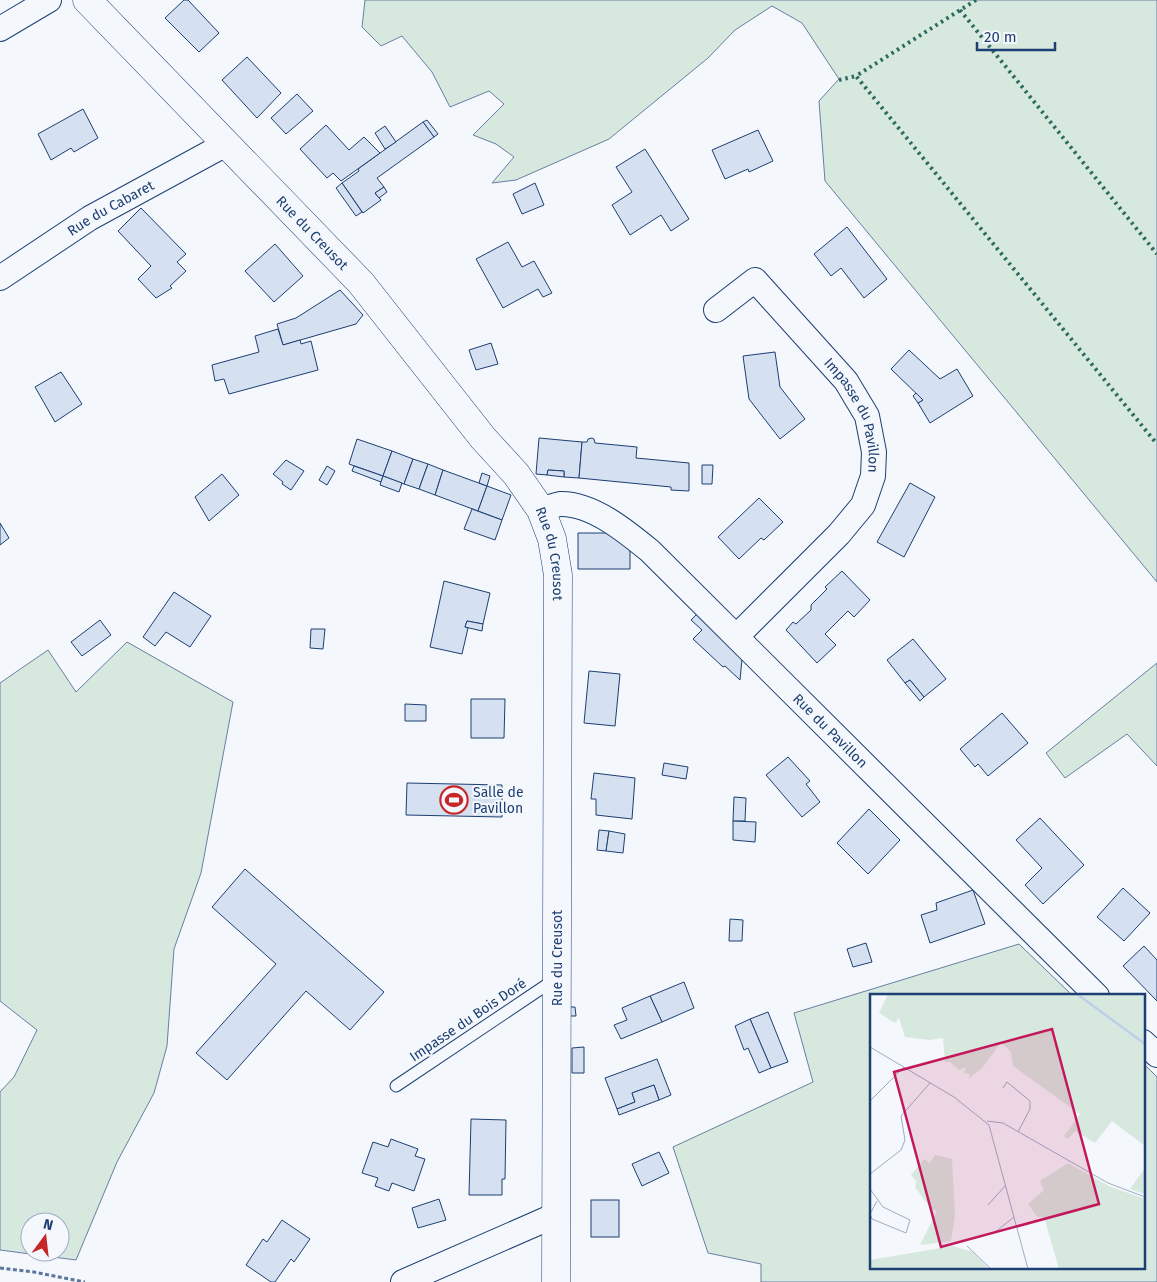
<svg xmlns="http://www.w3.org/2000/svg" width="1157" height="1282" font-family="'Fira Sans',sans-serif">
	<style>
		.green { fill: #d7e8df; stroke: #687fa3; fill-rule: evenodd }
		.building { fill: #d5e0f0; stroke: #1d3f73 }
		.lines { fill: none; stroke-linecap: round; stroke-linejoin: round }
		.lane-casing { stroke: #1d3f73; stroke-width: 13 }
		.street-casing { stroke: #1d3f73; stroke-width: 26 }
		.secondary-casing { stroke: #1d3f73; stroke-width: 29 }
		.path { stroke: #5e769c; stroke-width: 3; stroke-dasharray: 4 2.5; stroke-linecap: butt }
		.lane { stroke: #f4f7fb; stroke-width: 11 }
		.street { stroke: #f4f7fb; stroke-width: 24 }
		.secondary { stroke: #f4f7fb; stroke-width: 28 }
		.hedge { stroke: #2c6c60; stroke-width: 4; stroke-dasharray: 2.5 4; stroke-linecap: butt }
		.labels { text-anchor: middle; dominant-baseline: central; stroke-width: 4; stroke-linejoin: round; paint-order: stroke }
		.street-label { font-size: 14px; fill: #1d3f73; stroke: #f4f7fb }
		.poi-label { font-size: 14px; fill: #1d3f73; stroke: #f4f7fb; text-anchor: start }
		.inset-river { fill: none; stroke: #bed0e5; stroke-width: 2.5 }
		.inset-road { fill: none; stroke: #9eadc5; stroke-width: 1 }
		.view { fill: #c2185b; fill-opacity: 0.15; stroke: #c2185b; stroke-width: 2.5 }
		.inset-edge { fill: none; stroke: #1d3f73; stroke-width: 2.5 }
	</style>
	<rect width="100%" height="100%" fill="#f4f7fb"/>
	<!-- green -->
	<g class="green">
		<polygon points="365,0 1157,0 1157,582 825,181 819,101 839,79 802,23 772,6 735,30 708,58 609,139 516,180 492,183 514,157 496,144 473,135 504,104 489,91 450,107 432,72 402,36 381,46 362,27"/>
		<path d="M127,642L233,702L201,873L174,949L167,1046L154,1093L117,1162L76,1260L0,1250V1092L14,1077L37,1030L0,1001V683L48,650L76,692ZM30,1222H60V1252H30Z"/>
		<polygon points="1157,663 1157,766 1127,734 1065,778 1046,753"/>
		<polygon points="1019,944 1073,996 871,996 871,1268 1143,1268 1143,1063 1157,1077 1157,1282 761,1282 761,1264 708,1253 673,1147 813,1082 794,1013"/>
	</g>
	<!-- building -->
	<g class="building">
		<polygon points="184,0 188,0 219,33 199,52 165,18"/>
		<polygon points="247,57 281,93 257,118 222,80"/>
		<polygon points="297,94 313,111 286,134 271,118"/>
		<polygon points="83,109 98,138 74,152 71,148 51,160 38,134"/>
		<polygon points="427,120 438,134 434,137 423,122"/>
		<polygon points="423,122 434,137 377,178 384,187 375,193 381,200 363,213 342,183 359,171 358,169"/>
		<polygon points="326,125 349,150 364,137 380,153 341,181 333,173 327,178 300,149"/>
		<polygon points="385,126 396,142 385,149 375,133"/>
		<polygon points="758,130 773,161 749,172 748,169 725,179 712,150"/>
		<polygon points="645,149 689,219 671,231 661,215 630,235 612,205 632,192 616,167"/>
		<polygon points="342,183 362,212 356,216 336,188"/>
		<polygon points="535,183 544,205 522,214 513,194"/>
		<polygon points="384,187 387,192 379,198 375,193"/>
		<polygon points="141,208 186,254 177,262 186,271 170,286 172,288 156,298 138,279 151,266 118,231"/>
		<polygon points="847,227 887,279 864,298 841,268 831,276 814,254"/>
		<polygon points="508,242 522,267 534,261 552,293 543,297 538,289 503,308 476,259"/>
		<polygon points="275,244 303,276 274,302 245,271"/>
		<polygon points="340,290 363,315 356,324 283,345 277,324 296,318"/>
		<polygon points="278,329 283,345 300,340 301,344 311,341 318,370 229,394 224,379 215,381 212,365 259,352 255,336"/>
		<polygon points="491,343 498,364 476,370 469,350"/>
		<polygon points="909,350 940,379 957,369 973,396 930,423 918,403 923,400 891,369"/>
		<polygon points="775,352 780,387 805,419 780,439 749,399 743,356"/>
		<polygon points="61,372 82,404 55,422 35,387"/>
		<polygon points="916,393 923,400 918,403 913,396"/>
		<polygon points="539,438 582,442 579,478 564,477 564,471 548,470 547,475 536,474"/>
		<polygon points="592,438 594,439 595,443 637,447 636,458 689,463 689,491 671,490 671,487 579,478 582,442 587,442 588,439"/>
		<polygon points="357,439 392,451 383,476 349,464"/>
		<polygon points="392,451 413,459 404,484 383,476"/>
		<polygon points="413,459 428,464 419,489 404,484"/>
		<polygon points="286,460 304,471 291,490 282,484 283,482 273,474"/>
		<polygon points="428,464 443,470 435,495 419,489"/>
		<polygon points="702,465 713,465 712,484 702,484"/>
		<polygon points="327,466 335,471 327,485 319,480"/>
		<polygon points="354,466 383,476 381,482 352,471"/>
		<polygon points="443,470 487,486 478,511 435,495"/>
		<polygon points="548,470 564,471 564,477 547,475"/>
		<polygon points="482,473 490,476 487,486 479,483"/>
		<polygon points="222,474 239,495 209,521 195,497"/>
		<polygon points="383,476 402,483 399,492 380,485"/>
		<polygon points="910,483 935,497 904,557 877,542"/>
		<polygon points="487,486 511,495 502,520 478,511"/>
		<polygon points="759,498 783,522 764,540 761,538 739,559 718,537"/>
		<polygon points="472,509 502,520 495,540 464,529"/>
		<polygon points="0,523 9,538 0,545"/>
		<polygon points="578,533 606,533 630,549 630,569 578,569"/>
		<polygon points="842,571 870,600 854,617 848,611 825,634 836,645 817,663 786,630 793,622 796,624 811,610 811,605 827,589 825,587"/>
		<polygon points="444,581 490,593 483,624 467,621 465,627 468,628 462,654 430,647"/>
		<polygon points="174,592 211,616 190,647 166,632 155,646 143,637"/>
		<polygon points="697,614 742,659 740,680 725,666 723,667 693,639 702,630 691,620"/>
		<polygon points="100,620 111,635 82,656 71,642"/>
		<polygon points="467,621 483,624 482,631 465,627"/>
		<polygon points="311,629 325,629 323,649 310,648"/>
		<polygon points="913,639 946,679 924,697 910,680 905,683 887,660"/>
		<polygon points="589,671 620,674 615,726 584,723"/>
		<polygon points="910,680 924,697 920,701 905,683"/>
		<polygon points="471,699 505,699 504,738 471,738"/>
		<polygon points="405,704 426,705 426,721 405,721"/>
		<polygon points="1002,713 1028,743 988,776 978,764 975,767 960,749"/>
		<polygon points="788,757 810,781 806,784 820,802 802,817 766,775"/>
		<polygon points="664,763 688,767 686,779 662,775"/>
		<polygon points="594,773 635,778 632,819 596,815 596,799 591,799"/>
		<polygon points="407,783 502,785 502,817 406,815"/>
		<polygon points="734,797 746,798 745,821 733,821"/>
		<polygon points="869,809 900,840 868,874 837,843"/>
		<polygon points="1040,818 1084,865 1043,904 1025,885 1042,868 1016,840"/>
		<polygon points="733,821 756,822 755,842 733,840"/>
		<polygon points="599,830 609,831 606,851 597,850"/>
		<polygon points="609,831 625,834 623,853 606,851"/>
		<polygon points="245,869 384,992 350,1030 306,991 227,1080 196,1053 276,964 212,907"/>
		<polygon points="1123,888 1150,913 1124,941 1097,917"/>
		<polygon points="973,890 985,924 930,943 921,915 937,910 936,903"/>
		<polygon points="730,919 743,920 742,941 729,941"/>
		<polygon points="866,943 872,962 853,967 847,949"/>
		<polygon points="1144,946 1157,960 1157,1001 1123,966"/>
		<polygon points="684,982 694,1008 662,1022 650,996"/>
		<polygon points="650,996 662,1022 621,1039 614,1025 627,1020 622,1008"/>
		<polygon points="566,1007 575,1007 576,1016 566,1016"/>
		<polygon points="768,1012 788,1062 771,1068 750,1019"/>
		<polygon points="750,1019 771,1068 759,1073 748,1048 744,1050 735,1026"/>
		<polygon points="584,1047 584,1073 572,1073 572,1048"/>
		<polygon points="657,1059 671,1095 659,1100 654,1085 632,1093 635,1102 617,1109 605,1078"/>
		<polygon points="654,1085 659,1100 619,1115 617,1109 635,1102 632,1093"/>
		<polygon points="471,1119 506,1120 505,1179 502,1179 502,1195 469,1195"/>
		<polygon points="391,1139 418,1149 415,1156 425,1159 414,1191 392,1183 389,1191 375,1186 378,1178 362,1173 373,1142 388,1147"/>
		<polygon points="659,1152 669,1173 642,1186 632,1164"/>
		<polygon points="439,1199 446,1220 418,1228 412,1208"/>
		<rect x="591" y="1200" width="28" height="37"/>
		<polygon points="282,1220 310,1239 294,1262 291,1259 275,1282 271,1282 246,1265 263,1239 267,1242"/>
	</g>
	<g class="lines">
		<!-- lane casing -->
		<g class="lane-casing">
			<polyline id="lane" points="396,1086 554,980"/>
		</g>
		<!-- street casing -->
		<g class="street-casing">
			<g id="street">
				<polyline points="0,29 49,0"/>
				<path id="s1" d="M0,278L90,218L226,144"/>
				<path id="s2" d="M716,310L755,280L846,381L867,416L874,452L873,476L863,505L839,534L737,636"/>
				<path id="s3" d="M541,510C547,508 554,505 560,504C592,503 627,532 650,551L1097,996"/>
				<polyline points="1143,1042 1157,1055"/>
				<polyline points="403,1282 556,1215"/>
			</g>
		</g>
		<!-- secondary casing -->
		<g class="secondary-casing">
			<g id="secondary">
				<path id="s4" d="M87,0L361,283L483,438L516,474L541,510L552,539L558,575L556,1282"/>
			</g>
		</g>
		<!-- path -->
		<polyline class="path" points="0,1268 34,1272 85,1282"/>
		<!-- lane -->
		<use href="#lane" class="lane"/>
		<!-- street -->
		<use href="#street" class="street"/>
		<!-- secondary -->
		<use href="#secondary" class="secondary"/>
		<!-- hedge -->
		<g class="hedge">
			<polyline points="976,0 856,76 1157,444"/>
			<polyline points="960,10 1157,254"/>
			<polyline points="839,80 856,76"/>
		</g>
	</g>
	<!-- icons -->
	<defs>
		<g id="stadium-ring" transform="scale(1.4375)"><circle r="9.5" fill="#f4f7fb" stroke="#c62828" stroke-width="1.5"/><path d="M0-5a6.5 5 0 1 0 0 10a6.5 5 0 1 0 0-10ZM-3.5-1.8h7v3.6h-7Z" fill="#c62828"/></g>
	</defs>
	<g fill-rule="evenodd">
		<use href="#stadium-ring" x="454" y="800"/>
	</g>
	<g class="labels">
		<!-- street labels -->
		<g class="street-label">
			<text stroke="none"><textPath href="#s1" startOffset="131">Rue du Cabaret</textPath></text>
			<text stroke="none"><textPath href="#s4" startOffset="324">Rue du Creusot</textPath></text>
			<text stroke="none"><textPath href="#s2" startOffset="220">Impasse du Pavillon</textPath></text>
			<text stroke="none"><textPath href="#s4" startOffset="729">Rue du Creusot</textPath></text>
			<text stroke="none"><textPath href="#s3" startOffset="378">Rue du Pavillon</textPath></text>
			<text transform="translate(557 958) rotate(-90)">Rue du Creusot</text>
			<text transform="translate(468 1020) rotate(-34)">Impasse du Bois Doré</text>
		</g>
		<!-- poi labels -->
		<g class="poi-label">
			<text x="473" y="792">Salle de<tspan x="473" dy="16">Pavillon</tspan></text>
		</g>
	</g>
	<!-- overview -->
	<g transform="translate(870 994)">
		<rect width="275" height="275" fill="#f4f7fb"/>
		<path d="M18,0H275V152L242,127L225,149L205,137L198,145L194,142L210,120L143,72L141,58L134,51L130,50L112,74L98,85L100,80L94,79L96,73L89,76L80,68H75L73,44L60,46L35,43L29,24L25,29L9,19ZM65,161L82,165L85,221L81,247L50,251L67,217L60,214L45,193L46,187L41,181L54,165L60,169ZM198,169L239,192L275,205V275H189L174,223H167L158,210L174,196L170,187ZM275,174V200L260,195ZM83,252L103,258L119,275H0V266Z" fill="#d7e8df"/>
		<path class="inset-river" d="M207,0L275,50"/>
		<path class="inset-road" d="M0,53L84,103L119,131L158,275M133,94L137,88L160,107V115L148,138M0,107L34,73M117,127L133,129L238,189L275,203M0,180L31,156L35,146L31,122L60,89M0,195L13,213L40,226L36,239L2,225L0,220L7,207M118,211L136,191M124,239L144,223M97,252L121,275"/>
		<path class="view" d="M182,35L229,210L71,253L24,78Z"/>
		<rect width="275" height="275" class="inset-edge"/>
	</g>
	<!-- north arrow -->
	<g transform="translate(45 1237) rotate(15)"><circle r="24" fill="#f4f7fb" stroke="#9eadc5"/>
	<path d="M0-4L9 19L0 12L-9 19Z" fill="#c62828"/>
	<text y="-8" font-size="14" font-weight="bold" text-anchor="middle" fill="#1d3f73">N</text>
	</g>
	<!-- scale -->
	<path d="M977 42v8h78v-8" fill="none" stroke="#1d3f73" stroke-width="2.5"/>
	<text x="984" y="42" font-size="15" fill="#1d3f73" stroke="#f4f7fb" stroke-width="4" paint-order="stroke">20 m</text>
</svg>
